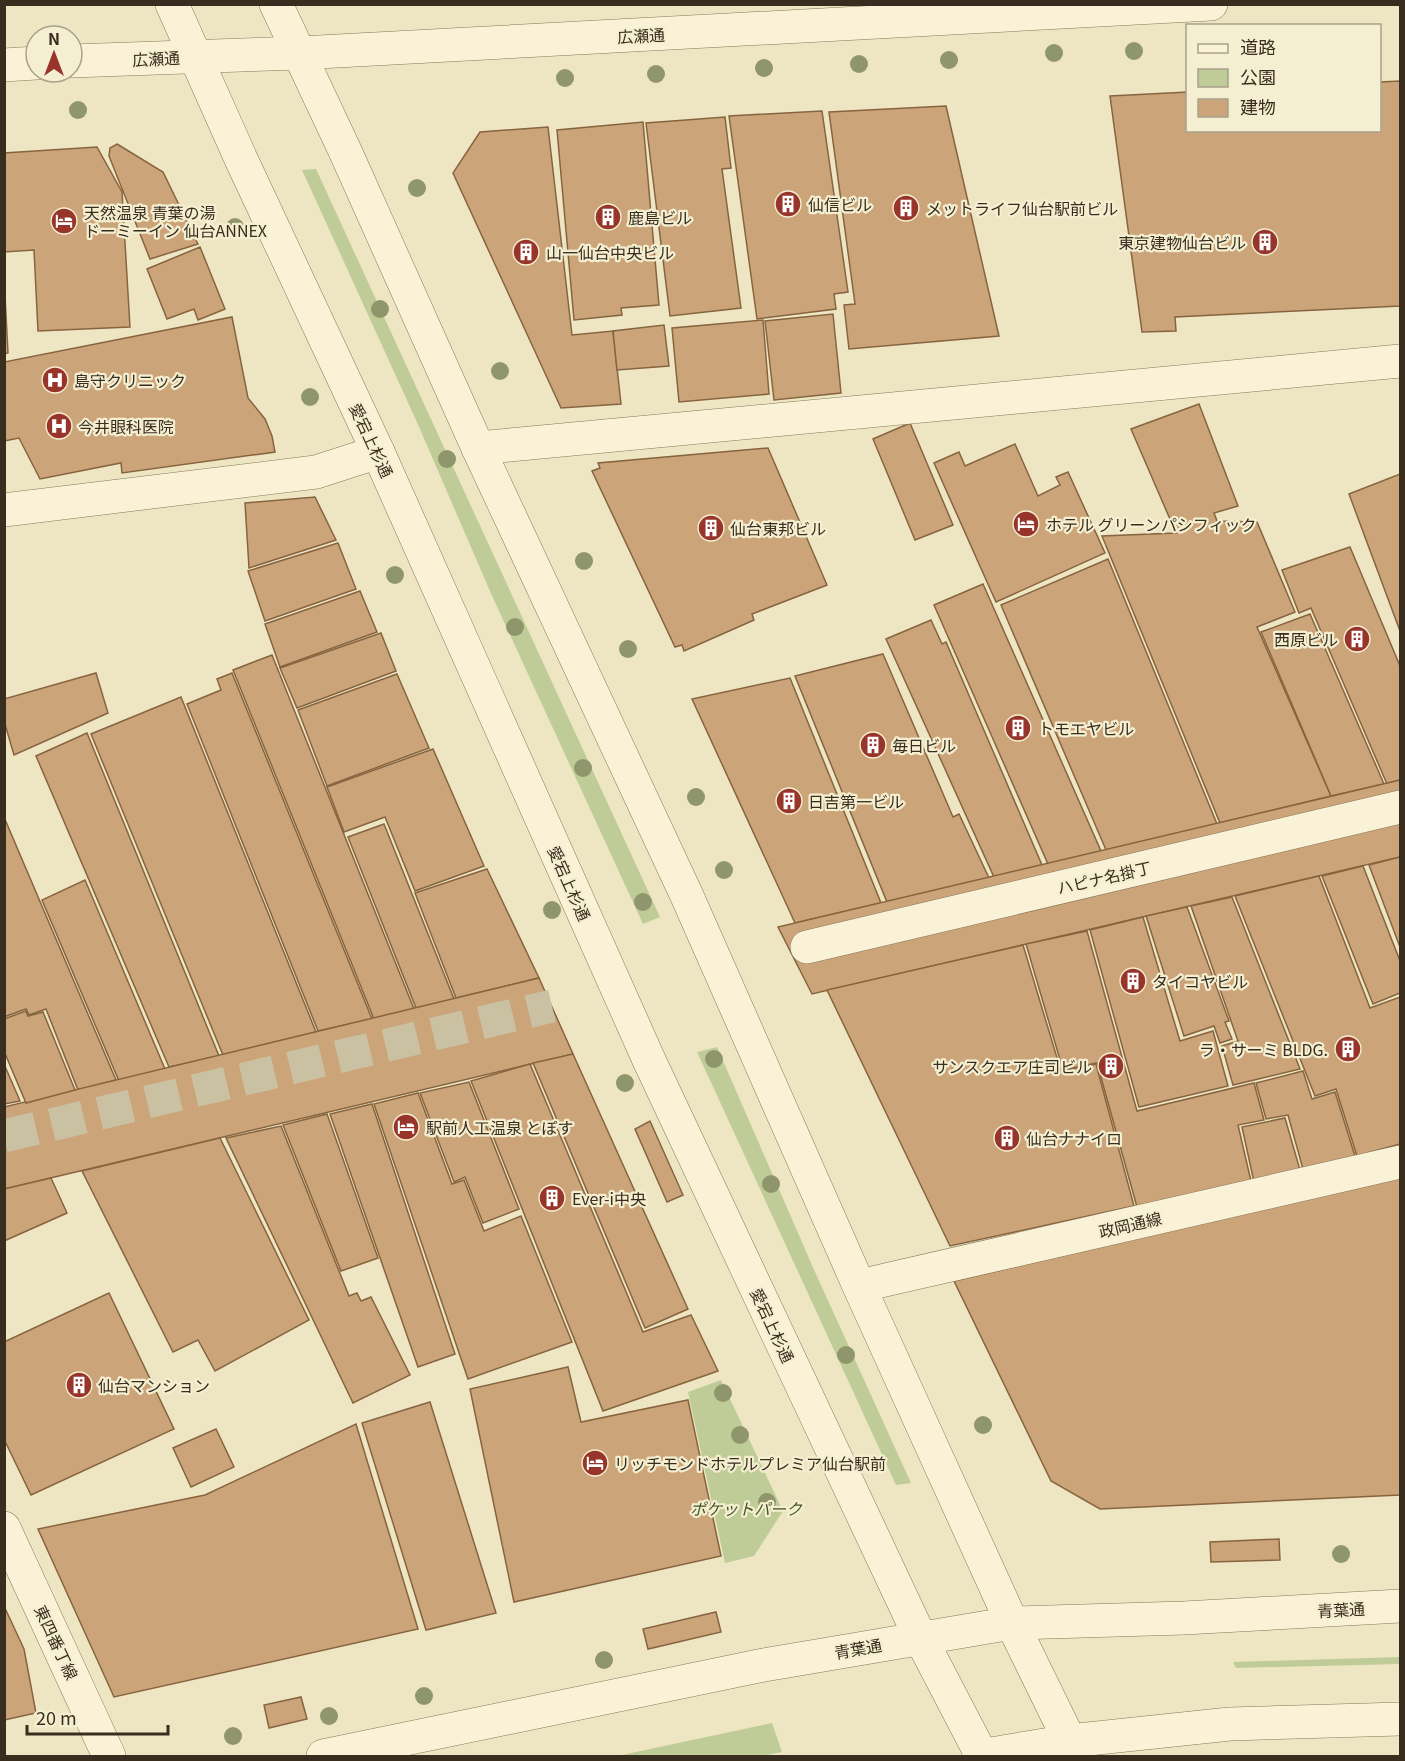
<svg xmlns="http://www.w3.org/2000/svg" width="1405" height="1761" font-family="Georgia,'Noto Sans JP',serif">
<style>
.green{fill:#c0cc97}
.building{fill:#cca479;stroke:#876440;stroke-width:1.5}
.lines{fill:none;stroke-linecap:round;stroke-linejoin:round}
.minor-tunnel{stroke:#cac1a2;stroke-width:33;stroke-dasharray:33 16;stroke-linecap:butt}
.minor-casing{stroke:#88775a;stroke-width:34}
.minor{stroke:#f9f2d6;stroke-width:33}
.tree{fill:#90966c}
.labels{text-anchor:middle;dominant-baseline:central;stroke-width:4.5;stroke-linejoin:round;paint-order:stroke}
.street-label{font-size:16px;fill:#382d1e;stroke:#f5efd2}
.poi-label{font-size:16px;fill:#382d1e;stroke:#f5efd2;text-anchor:start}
.park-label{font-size:16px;font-style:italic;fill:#435425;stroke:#f5efd2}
</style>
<rect width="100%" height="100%" fill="#eee6c3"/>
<g class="green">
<path d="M316,169L660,917L643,924L493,598L416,420L302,170Z"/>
<path d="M717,1047L815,1272L911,1483L896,1485L697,1052Z"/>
<path d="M721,1380L783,1511L754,1556L725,1563L688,1392Z"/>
<path d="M1400,1657V1664L1236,1668L1233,1662Z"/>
<path d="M772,1723L782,1752L762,1756H617Z"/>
</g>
<g class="building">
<path d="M1400,81V306L1175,317L1176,331L1142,332L1110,96L1188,92V130H1380V82Z"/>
<path d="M946,106L999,336L849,349L844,305L855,304L829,112Z"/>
<path d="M822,111L848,292L834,294L836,309L757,319L729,116Z"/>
<path d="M725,117L731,168L722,169L741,308L670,316L646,123Z"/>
<path d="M643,122L659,305L621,308L622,315L574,320L557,130Z"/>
<path d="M548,127L572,335L613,331L621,404L561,408L453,173L480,132Z"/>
<path d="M117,144L163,172L198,244L150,259L109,156L110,148Z"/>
<path d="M97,147L122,192L130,327L38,331L34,250L4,252V153Z"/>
<path d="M200,247L225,309L198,320L194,309L167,319L147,269Z"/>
<path d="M4,277L8,353L4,354Z"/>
<path d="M833,314L841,393L774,400L765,321Z"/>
<path d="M232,317L248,398L265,419L272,436L275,452L122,473L121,463L40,479L19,438L4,441V362Z"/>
<path d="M763,320L769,394L679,402L672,328Z"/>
<path d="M664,325L669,366L617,370L613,331Z"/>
<path d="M1199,404L1238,506L1214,513L1217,521L1257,522L1295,612L1257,627L1331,796L1220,823L1102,536L1176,533L1131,429Z"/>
<path d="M910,423L953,525L915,540L873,439Z"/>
<path d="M1015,444L1038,496L1060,485L1056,477L1068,472L1105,553L996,602L934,463L959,452L965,466Z"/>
<path d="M768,448L827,585L752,614L754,620L684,651L682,645L675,647L592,471L600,468L598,463Z"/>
<path d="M1400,474V631L1349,494Z"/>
<path d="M315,497L336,540L249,568L245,503Z"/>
<path d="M338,543L356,589L265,621L248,571Z"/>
<path d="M1350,547L1400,666V780L1387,784L1311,608L1299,613L1282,570Z"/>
<path d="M1108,559L1217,824L1106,850L1001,605Z"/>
<path d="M983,584L1101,851L1048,864L934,605Z"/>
<path d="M360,591L377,632L280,667L265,624Z"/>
<path d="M1310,614L1384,784L1331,796L1261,632Z"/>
<path d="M931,620L942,644L946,642L1042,865L994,877L886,639Z"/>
<path d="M381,633L396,671L297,708L280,668Z"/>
<path d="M883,654L953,817L959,814L989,878L887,902L795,676Z"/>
<path d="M272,655L414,1009L374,1019L233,670Z"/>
<path d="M96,673L108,713L14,755L4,721V699Z"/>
<path d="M232,673L372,1019L318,1031L187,704L221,690L217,679Z"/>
<path d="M397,674L429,748L327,786L298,710Z"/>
<path d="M790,678L881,903L795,923L692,699Z"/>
<path d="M181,697L316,1032L223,1055L91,734Z"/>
<path d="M87,733L219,1056L169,1067L36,756Z"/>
<path d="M433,749L484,866L415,891L385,817L344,832L327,787Z"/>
<path d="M1400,780V857L812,994L778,927Z"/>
<path d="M4,817L116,1080L78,1090L46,1009L29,1015L26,1009L4,1017Z"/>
<path d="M384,824L454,999L416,1008L348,837Z"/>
<path d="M1400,857V947L1369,865Z"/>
<path d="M1363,866L1400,961V993L1373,1004L1322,876Z"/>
<path d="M487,869L539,978L456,998L415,893Z"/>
<path d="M1319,876L1370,1008L1400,997V1144L1357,1156L1336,1089L1315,1096L1235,896Z"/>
<path d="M85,880L165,1069L119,1081L42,900Z"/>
<path d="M1232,897L1300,1069L1233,1085L1222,1046L1238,1041L1191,906Z"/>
<path d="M1187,907L1229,1021L1225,1022L1232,1039L1220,1043L1214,1026L1184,1036L1146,916Z"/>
<path d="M1143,917L1180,1041L1213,1031L1228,1086L1139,1107L1090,930Z"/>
<path d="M1087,931L1137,1111L1254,1083L1264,1120L1238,1125L1251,1181L1137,1207L1097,1063L1063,1070L1026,944Z"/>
<path d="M1023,945L1061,1071L1096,1064L1134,1206L950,1246L827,990Z"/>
<path d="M539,978L573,1054L4,1189V1107Z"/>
<path d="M26,1011L28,1016L43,1012L75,1090L26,1103L4,1051V1019Z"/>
<path d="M573,1054L688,1309L645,1328L533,1063Z"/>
<path d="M4,1064L20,1101L4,1104Z"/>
<path d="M530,1064L643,1332L691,1315L718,1371L603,1411L471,1081Z"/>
<path d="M1303,1071L1312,1099L1335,1092L1355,1156L1303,1169L1288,1115L1266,1119L1256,1083Z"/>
<path d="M469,1082L519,1209L483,1223L465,1177L454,1182L420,1093Z"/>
<path d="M418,1093L452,1184L464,1180L484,1231L521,1216L572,1342L468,1379L374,1104Z"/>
<path d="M372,1104L455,1354L418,1367L330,1114Z"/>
<path d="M327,1114L378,1258L341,1271L283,1125Z"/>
<path d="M1285,1118L1300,1170L1254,1182L1242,1127Z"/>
<path d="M650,1121L683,1195L667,1202L635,1129Z"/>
<path d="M281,1126L349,1296L357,1293L361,1301L371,1297L410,1375L353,1403L226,1138Z"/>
<path d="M220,1138L309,1320L215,1371L198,1340L173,1352L82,1171Z"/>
<path d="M1400,1177V1495L1100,1509L1051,1481L954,1281Z"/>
<path d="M51,1178L67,1213L4,1241V1189Z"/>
<path d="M109,1293L174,1429L31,1495L4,1439V1342Z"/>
<path d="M568,1367L581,1422L688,1400L721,1556L514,1602L470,1389Z"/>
<path d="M430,1402L496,1613L426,1630L362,1423Z"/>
<path d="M356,1424L418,1629L114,1697L38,1529L205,1495Z"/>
<path d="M216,1429L234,1467L191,1487L173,1448Z"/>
<path d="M1279,1539L1280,1560L1211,1562L1210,1542Z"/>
<path d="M4,1606L24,1649L36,1713L4,1720Z"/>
<path d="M716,1612L721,1632L648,1649L643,1629Z"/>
<path d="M301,1697L307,1719L269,1728L264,1705Z"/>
</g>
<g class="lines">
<path class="minor-tunnel" d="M4,1136L552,1006"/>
<defs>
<g id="minor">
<path d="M172,4L241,159L378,452L649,1060L920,1637L982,1756"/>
<path d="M276,4L346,153L478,448L687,896L859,1286L1012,1623L1077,1756"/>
<path d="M72,61L300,53L1211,4"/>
<path d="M4,65L36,63"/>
<path d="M478,448L1400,361"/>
<path d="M4,510L316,472L378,452"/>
<path d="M807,947L1400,807"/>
<path d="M859,1286L1400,1162"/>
<path d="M4,1528L109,1756"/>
<path d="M323,1756L764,1665L1012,1623L1184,1618L1400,1606"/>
<path d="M979,1756L1069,1741L1230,1724L1400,1719"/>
</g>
</defs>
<use href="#minor" class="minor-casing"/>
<use href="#minor" class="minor"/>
</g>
<g class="tree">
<circle cx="1134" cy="51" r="9"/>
<circle cx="1054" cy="53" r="9"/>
<circle cx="949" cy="60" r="9"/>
<circle cx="859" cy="64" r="9"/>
<circle cx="764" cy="68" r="9"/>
<circle cx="656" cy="74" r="9"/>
<circle cx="565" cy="78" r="9"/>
<circle cx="78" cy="110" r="9"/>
<circle cx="417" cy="188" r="9"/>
<circle cx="235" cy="227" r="9"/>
<circle cx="380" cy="309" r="9"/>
<circle cx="500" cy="371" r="9"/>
<circle cx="310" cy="397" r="9"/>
<circle cx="447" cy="459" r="9"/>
<circle cx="584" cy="561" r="9"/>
<circle cx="395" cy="575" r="9"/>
<circle cx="515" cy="627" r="9"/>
<circle cx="628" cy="649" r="9"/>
<circle cx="583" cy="768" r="9"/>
<circle cx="696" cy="797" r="9"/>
<circle cx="724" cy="870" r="9"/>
<circle cx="643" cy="902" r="9"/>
<circle cx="552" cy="910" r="9"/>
<circle cx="714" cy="1059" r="9"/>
<circle cx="625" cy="1083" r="9"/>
<circle cx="771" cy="1184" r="9"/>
<circle cx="846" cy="1355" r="9"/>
<circle cx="723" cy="1393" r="9"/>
<circle cx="983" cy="1425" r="9"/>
<circle cx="740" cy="1435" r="9"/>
<circle cx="767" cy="1502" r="9"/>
<circle cx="1341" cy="1554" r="9"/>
<circle cx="604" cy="1660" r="9"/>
<circle cx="424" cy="1696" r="9"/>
<circle cx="329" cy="1716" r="9"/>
<circle cx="233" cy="1736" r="9"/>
</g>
<defs>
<symbol id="building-disc" viewBox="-11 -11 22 22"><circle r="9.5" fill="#97352a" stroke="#f5efd2"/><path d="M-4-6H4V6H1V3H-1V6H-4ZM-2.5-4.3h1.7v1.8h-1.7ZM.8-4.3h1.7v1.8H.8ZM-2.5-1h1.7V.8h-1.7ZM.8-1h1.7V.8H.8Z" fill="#fff"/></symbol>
<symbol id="hotel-disc" viewBox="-11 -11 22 22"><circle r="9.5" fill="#97352a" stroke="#f5efd2"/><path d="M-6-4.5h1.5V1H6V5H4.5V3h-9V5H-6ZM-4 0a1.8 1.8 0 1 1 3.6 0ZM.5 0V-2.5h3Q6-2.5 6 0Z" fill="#fff"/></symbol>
<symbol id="hospital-disc" viewBox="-11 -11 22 22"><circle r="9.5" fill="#97352a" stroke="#f5efd2"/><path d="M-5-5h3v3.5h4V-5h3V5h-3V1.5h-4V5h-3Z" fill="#fff"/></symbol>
</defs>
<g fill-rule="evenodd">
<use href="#building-disc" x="773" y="189" width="30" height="30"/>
<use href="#building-disc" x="891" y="193" width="30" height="30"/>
<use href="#building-disc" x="593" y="202" width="30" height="30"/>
<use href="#hotel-disc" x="49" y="206" width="30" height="30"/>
<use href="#building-disc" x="1250" y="227" width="30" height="30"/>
<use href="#building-disc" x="511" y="237" width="30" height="30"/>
<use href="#hospital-disc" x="40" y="365" width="30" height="30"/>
<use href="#hospital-disc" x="44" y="411" width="30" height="30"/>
<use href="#hotel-disc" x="1011" y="509" width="30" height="30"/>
<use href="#building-disc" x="696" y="513" width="30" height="30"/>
<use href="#building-disc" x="1342" y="624" width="30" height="30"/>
<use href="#building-disc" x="1003" y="713" width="30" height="30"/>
<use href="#building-disc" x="858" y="730" width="30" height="30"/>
<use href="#building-disc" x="774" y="786" width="30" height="30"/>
<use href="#building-disc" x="1118" y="966" width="30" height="30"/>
<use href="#building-disc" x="1333" y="1034" width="30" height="30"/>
<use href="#building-disc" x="1096" y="1051" width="30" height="30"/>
<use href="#hotel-disc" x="391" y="1112" width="30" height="30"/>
<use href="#building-disc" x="992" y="1123" width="30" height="30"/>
<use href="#building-disc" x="537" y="1183" width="30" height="30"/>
<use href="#building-disc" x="64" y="1370" width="30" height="30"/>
<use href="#hotel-disc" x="580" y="1448" width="30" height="30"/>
</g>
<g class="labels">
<g class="street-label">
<text transform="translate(641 35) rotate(-3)">広瀬通</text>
<text transform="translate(156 58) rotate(-3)">広瀬通</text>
<text transform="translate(372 440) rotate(65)">愛宕上杉通</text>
<text transform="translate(1104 877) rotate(-13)">ハピナ名掛丁</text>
<text transform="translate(570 883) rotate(66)">愛宕上杉通</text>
<text transform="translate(1130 1224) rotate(-13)">政岡通線</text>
<text transform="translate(773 1325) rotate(65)">愛宕上杉通</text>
<text transform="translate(1341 1609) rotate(-3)">青葉通</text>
<text transform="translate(57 1642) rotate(65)">東四番丁線</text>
<text transform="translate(858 1648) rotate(-10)">青葉通</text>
</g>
<g class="poi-label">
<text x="808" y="204">仙信ビル</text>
<text x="926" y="208">メットライフ仙台駅前ビル</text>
<text x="84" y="212">天然温泉 青葉の湯<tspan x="84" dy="18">ドーミーイン 仙台ANNEX</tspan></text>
<text x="628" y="217">鹿島ビル</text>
<text x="1246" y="242" text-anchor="end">東京建物仙台ビル</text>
<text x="546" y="252">山一仙台中央ビル</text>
<text x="74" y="380">島守クリニック</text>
<text x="78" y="426">今井眼科医院</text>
<text x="1046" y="524">ホテル グリーンパシフィック</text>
<text x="730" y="528">仙台東邦ビル</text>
<text x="1338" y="639" text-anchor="end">西原ビル</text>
<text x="1038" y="728">トモエヤビル</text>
<text x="892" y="745">毎日ビル</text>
<text x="808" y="801">日吉第一ビル</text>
<text x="1152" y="981">タイコヤビル</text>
<text x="1328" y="1049" text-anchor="end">ラ・サーミ BLDG.</text>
<text x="1092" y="1066" text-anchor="end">サンスクエア庄司ビル</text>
<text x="426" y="1127">駅前人工温泉 とぽす</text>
<text x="1026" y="1138">仙台ナナイロ</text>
<text x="572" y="1198">Ever-i中央</text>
<text x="98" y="1385">仙台マンション</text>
<text x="614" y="1463">リッチモンドホテルプレミア仙台駅前</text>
</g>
<g class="park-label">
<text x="746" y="1508">ポケットパーク</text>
</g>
</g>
<rect width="1405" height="1761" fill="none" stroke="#382d1e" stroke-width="12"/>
<rect x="1186" y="24" width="195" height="108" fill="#f5efd2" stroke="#a9a18a" stroke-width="1.5"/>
<rect x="1198" y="44" width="30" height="9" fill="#f9f2d6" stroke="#a9a18a" stroke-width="1.5"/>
<text x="1240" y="54" font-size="18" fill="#382d1e">道路</text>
<rect x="1198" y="69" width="30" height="18" fill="#c0cc97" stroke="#a9a18a" stroke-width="1.5"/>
<text x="1240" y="84" font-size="18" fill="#382d1e">公園</text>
<rect x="1198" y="99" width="30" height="18" fill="#cca479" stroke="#a9a18a" stroke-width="1.5"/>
<text x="1240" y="114" font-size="18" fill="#382d1e">建物</text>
<g transform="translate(54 54)"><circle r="28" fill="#f5efd2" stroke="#a9a18a" stroke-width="1.5"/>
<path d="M0-4.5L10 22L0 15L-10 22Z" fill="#97352a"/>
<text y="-9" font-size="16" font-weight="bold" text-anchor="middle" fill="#382d1e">N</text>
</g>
<path d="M27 1725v9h141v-9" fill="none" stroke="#382d1e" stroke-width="3"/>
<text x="36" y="1725" font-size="18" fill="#382d1e" stroke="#f5efd2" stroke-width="4.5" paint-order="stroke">20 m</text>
</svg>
